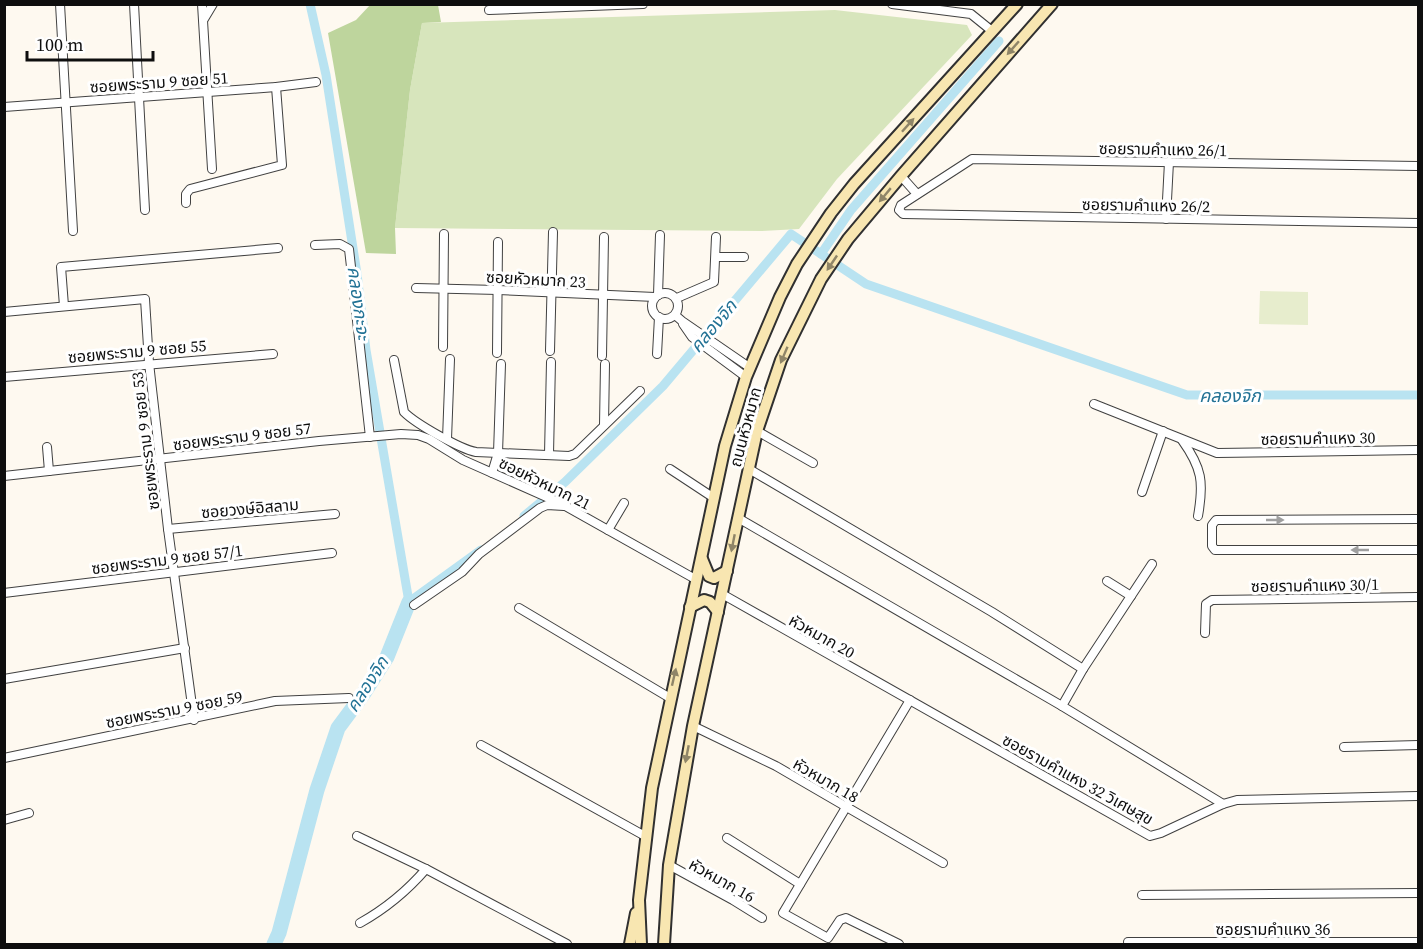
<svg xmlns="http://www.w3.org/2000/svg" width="1423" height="949" font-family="'Source Serif 4','Noto Sans Thai',serif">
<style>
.green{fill:#d7e5bc}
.forest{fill:#bed59d}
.pitch{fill:#e7edcd}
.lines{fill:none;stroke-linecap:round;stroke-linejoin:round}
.canal{stroke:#b9e3f1;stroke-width:9}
.river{stroke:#b9e3f1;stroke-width:15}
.street-casing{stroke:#414141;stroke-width:10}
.secondary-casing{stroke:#303030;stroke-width:14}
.street{stroke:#fff;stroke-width:8}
.secondary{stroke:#f8e6b1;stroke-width:10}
.oneway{fill:#8f8568}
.oneway2{fill:#9f9f9f}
.labels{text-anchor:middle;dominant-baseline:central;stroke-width:6;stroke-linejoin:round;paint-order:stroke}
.street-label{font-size:16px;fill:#0e0e0e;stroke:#fff}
.water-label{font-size:18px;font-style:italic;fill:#227295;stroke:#fff}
</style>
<rect width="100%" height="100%" fill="#fef9f0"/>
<path class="green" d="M835,10L967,25L972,35L837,179L799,229L762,231L395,228L410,90L422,23Z"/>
<path class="forest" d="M371,4L438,5L441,22L422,23L410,90L395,228L396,254L366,253L328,33L356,20Z"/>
<path class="pitch" d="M1260,291L1308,292V325L1259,324Z"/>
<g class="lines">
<g class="canal">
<path d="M310,4L326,75L357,274L366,350L409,602L481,550"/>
<path d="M821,254L851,210L999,41"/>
<path d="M524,516L565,482L663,386L791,234L866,284L1187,395H1418"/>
</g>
<path class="river" d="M274,944L279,933L317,790L338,728L364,693L387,657L409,602"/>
<defs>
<g id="street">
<path d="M60,4L73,231"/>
<path d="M134,4L145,210"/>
<path d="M202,4L212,169"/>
<path d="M892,4L971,14L992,31"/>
<path d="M489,10L643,4"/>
<path d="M204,19L213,4"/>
<path d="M4,107L276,87L316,82"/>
<path d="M1418,166L972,159L901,205L899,210L903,214L1418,223"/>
<path d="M901,176L917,194"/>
<path d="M186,203V194L190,189L282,165L276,87"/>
<path d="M1166,219L1169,162"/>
<path d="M315,245L340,244L349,249L370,437"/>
<path d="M716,257H744"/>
<path d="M416,288L498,290L655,297"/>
<circle cx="665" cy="306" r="13"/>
<path d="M658,295L660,235"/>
<path d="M677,298L714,282L716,237"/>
<path d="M64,306L61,267L278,248"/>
<path d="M4,312L145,299L149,363L168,529L194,720"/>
<path d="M675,315L682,321L749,367"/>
<path d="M683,324L692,337L746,377"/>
<path d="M443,347L444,234"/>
<path d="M550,351L553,232"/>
<path d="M497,353L498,242"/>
<path d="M657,354L659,317"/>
<path d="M602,356L604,237"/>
<path d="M394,360L404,412C416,424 460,449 476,452L569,456L575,454L640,391"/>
<path d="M4,377L273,354"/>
<path d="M1094,404L1217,453L1418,450"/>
<path d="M604,425L605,364"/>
<path d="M757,431L813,463"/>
<path d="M447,439L450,359"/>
<path d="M1182,440C1202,468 1204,482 1198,516"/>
<path d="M47,447L49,471"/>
<path d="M549,454L551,362"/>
<path d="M670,469L714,498"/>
<path d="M749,469L992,612L1083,669"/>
<path d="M492,473L498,453L501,364"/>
<path d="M4,476L319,441L401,434L418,435L429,439L463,460L560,503L697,580"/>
<path d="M1142,492L1163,431"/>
<path d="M738,518L1062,706"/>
<path d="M1418,519L1216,520L1212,525V546L1215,550H1418"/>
<path d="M168,529L335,514"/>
<path d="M608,530L624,503"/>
<path d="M1152,564L1083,669L1062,706L1223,804"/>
<path d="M1107,581L1131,596"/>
<path d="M4,593L332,553"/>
<path d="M722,594L1150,836L1161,833L1223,804L1237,800L1418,796"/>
<path d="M414,605L462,572L479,554L540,508L547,505L564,506"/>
<path d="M519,608L670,698"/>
<path d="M1205,633L1206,604L1212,600L1418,597"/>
<path d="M4,679L185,648"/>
<path d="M693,726L776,766L943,863"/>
<path d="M481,745L645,836"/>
<path d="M1344,747L1418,745"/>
<path d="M4,758L275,701L349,698"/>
<path d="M4,820L29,813"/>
<path d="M357,836L426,869L567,944"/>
<path d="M727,838L800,884"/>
<path d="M669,865L733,900L762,918"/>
<path d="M1142,895L1418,893"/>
<path d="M360,923C385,909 407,891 426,869"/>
<path d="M1128,942H1418"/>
<path d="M899,944L846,918L840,920L828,938L783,913L910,700"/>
</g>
<g id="secondary">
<path d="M702,559L709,576L714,578L727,571"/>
<path d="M690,607L704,600L710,602L718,612"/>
<path d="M630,944L636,913"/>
<path d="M641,944L639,900L652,788L725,446L746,377L780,297L797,264L831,213L854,184L1017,4"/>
<path d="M664,944L669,865L693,726L757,431L781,360L821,279L848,239L901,176L1052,4"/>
</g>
</defs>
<use href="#street" class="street-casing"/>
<use href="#secondary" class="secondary-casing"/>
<use href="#street" class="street"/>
<use href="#secondary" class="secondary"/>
</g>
<defs><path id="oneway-solid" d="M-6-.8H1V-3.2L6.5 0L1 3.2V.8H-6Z" transform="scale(1.5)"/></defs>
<g class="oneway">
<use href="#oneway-solid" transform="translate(1013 48) rotate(131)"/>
<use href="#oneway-solid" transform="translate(908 125) rotate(-48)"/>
<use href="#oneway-solid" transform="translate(885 195) rotate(130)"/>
<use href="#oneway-solid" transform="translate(832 263) rotate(124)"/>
<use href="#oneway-solid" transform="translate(784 355) rotate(113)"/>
<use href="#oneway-solid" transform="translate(733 543) rotate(101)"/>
<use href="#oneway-solid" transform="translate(674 677) rotate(-77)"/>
<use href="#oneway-solid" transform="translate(687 754) rotate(101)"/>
</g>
<g class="oneway2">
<use href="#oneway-solid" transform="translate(1275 520)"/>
<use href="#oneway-solid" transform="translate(1360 550) rotate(180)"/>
</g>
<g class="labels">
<g class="street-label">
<text transform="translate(159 82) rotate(-4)">ซอยพระราม 9 ซอย 51</text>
<text transform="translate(1163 149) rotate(1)">ซอยรามคำแหง 26/1</text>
<text transform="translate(1146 205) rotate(1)">ซอยรามคำแหง 26/2</text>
<text transform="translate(536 279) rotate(3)">ซอยหัวหมาก 23</text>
<text transform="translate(137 351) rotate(-5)">ซอยพระราม 9 ซอย 55</text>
<text transform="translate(745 427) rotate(-75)">ถนนหัวหมาก</text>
<text transform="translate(242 436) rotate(-7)">ซอยพระราม 9 ซอย 57</text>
<text transform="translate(1318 438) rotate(-1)">ซอยรามคำแหง 30</text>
<text transform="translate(145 441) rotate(-97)">ซอยพระราม 9 ซอย 53</text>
<text transform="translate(545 483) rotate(26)">ซอยหัวหมาก 21</text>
<text transform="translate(250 508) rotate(-5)">ซอยวงษ์อิสลาม</text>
<text transform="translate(167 559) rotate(-7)">ซอยพระราม 9 ซอย 57/1</text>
<text transform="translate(1315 585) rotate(-1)">ซอยรามคำแหง 30/1</text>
<text transform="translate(822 636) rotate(29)">หัวหมาก 20</text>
<text transform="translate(174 709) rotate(-11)">ซอยพระราม 9 ซอย 59</text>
<text transform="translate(1078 779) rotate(29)">ซอยรามคำแหง 32 วิเศษสุข</text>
<text transform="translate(826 780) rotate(30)">หัวหมาก 18</text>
<text transform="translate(722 880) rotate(29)">หัวหมาก 16</text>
<text x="1273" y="929">ซอยรามคำแหง 36</text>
</g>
<g class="water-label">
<text transform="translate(359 303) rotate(82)">คลองกะจะ</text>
<text transform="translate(713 326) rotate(-50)">คลองจิก</text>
<text x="1230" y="395">คลองจิก</text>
<text transform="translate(367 684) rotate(-57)">คลองจิก</text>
</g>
</g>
<rect width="1423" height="949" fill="none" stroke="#0e0e0e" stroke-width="12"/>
<path d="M27 51v9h126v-9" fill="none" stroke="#0e0e0e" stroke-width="3"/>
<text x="36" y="51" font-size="18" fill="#0e0e0e" stroke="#ffffff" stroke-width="4.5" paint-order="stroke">100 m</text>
</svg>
